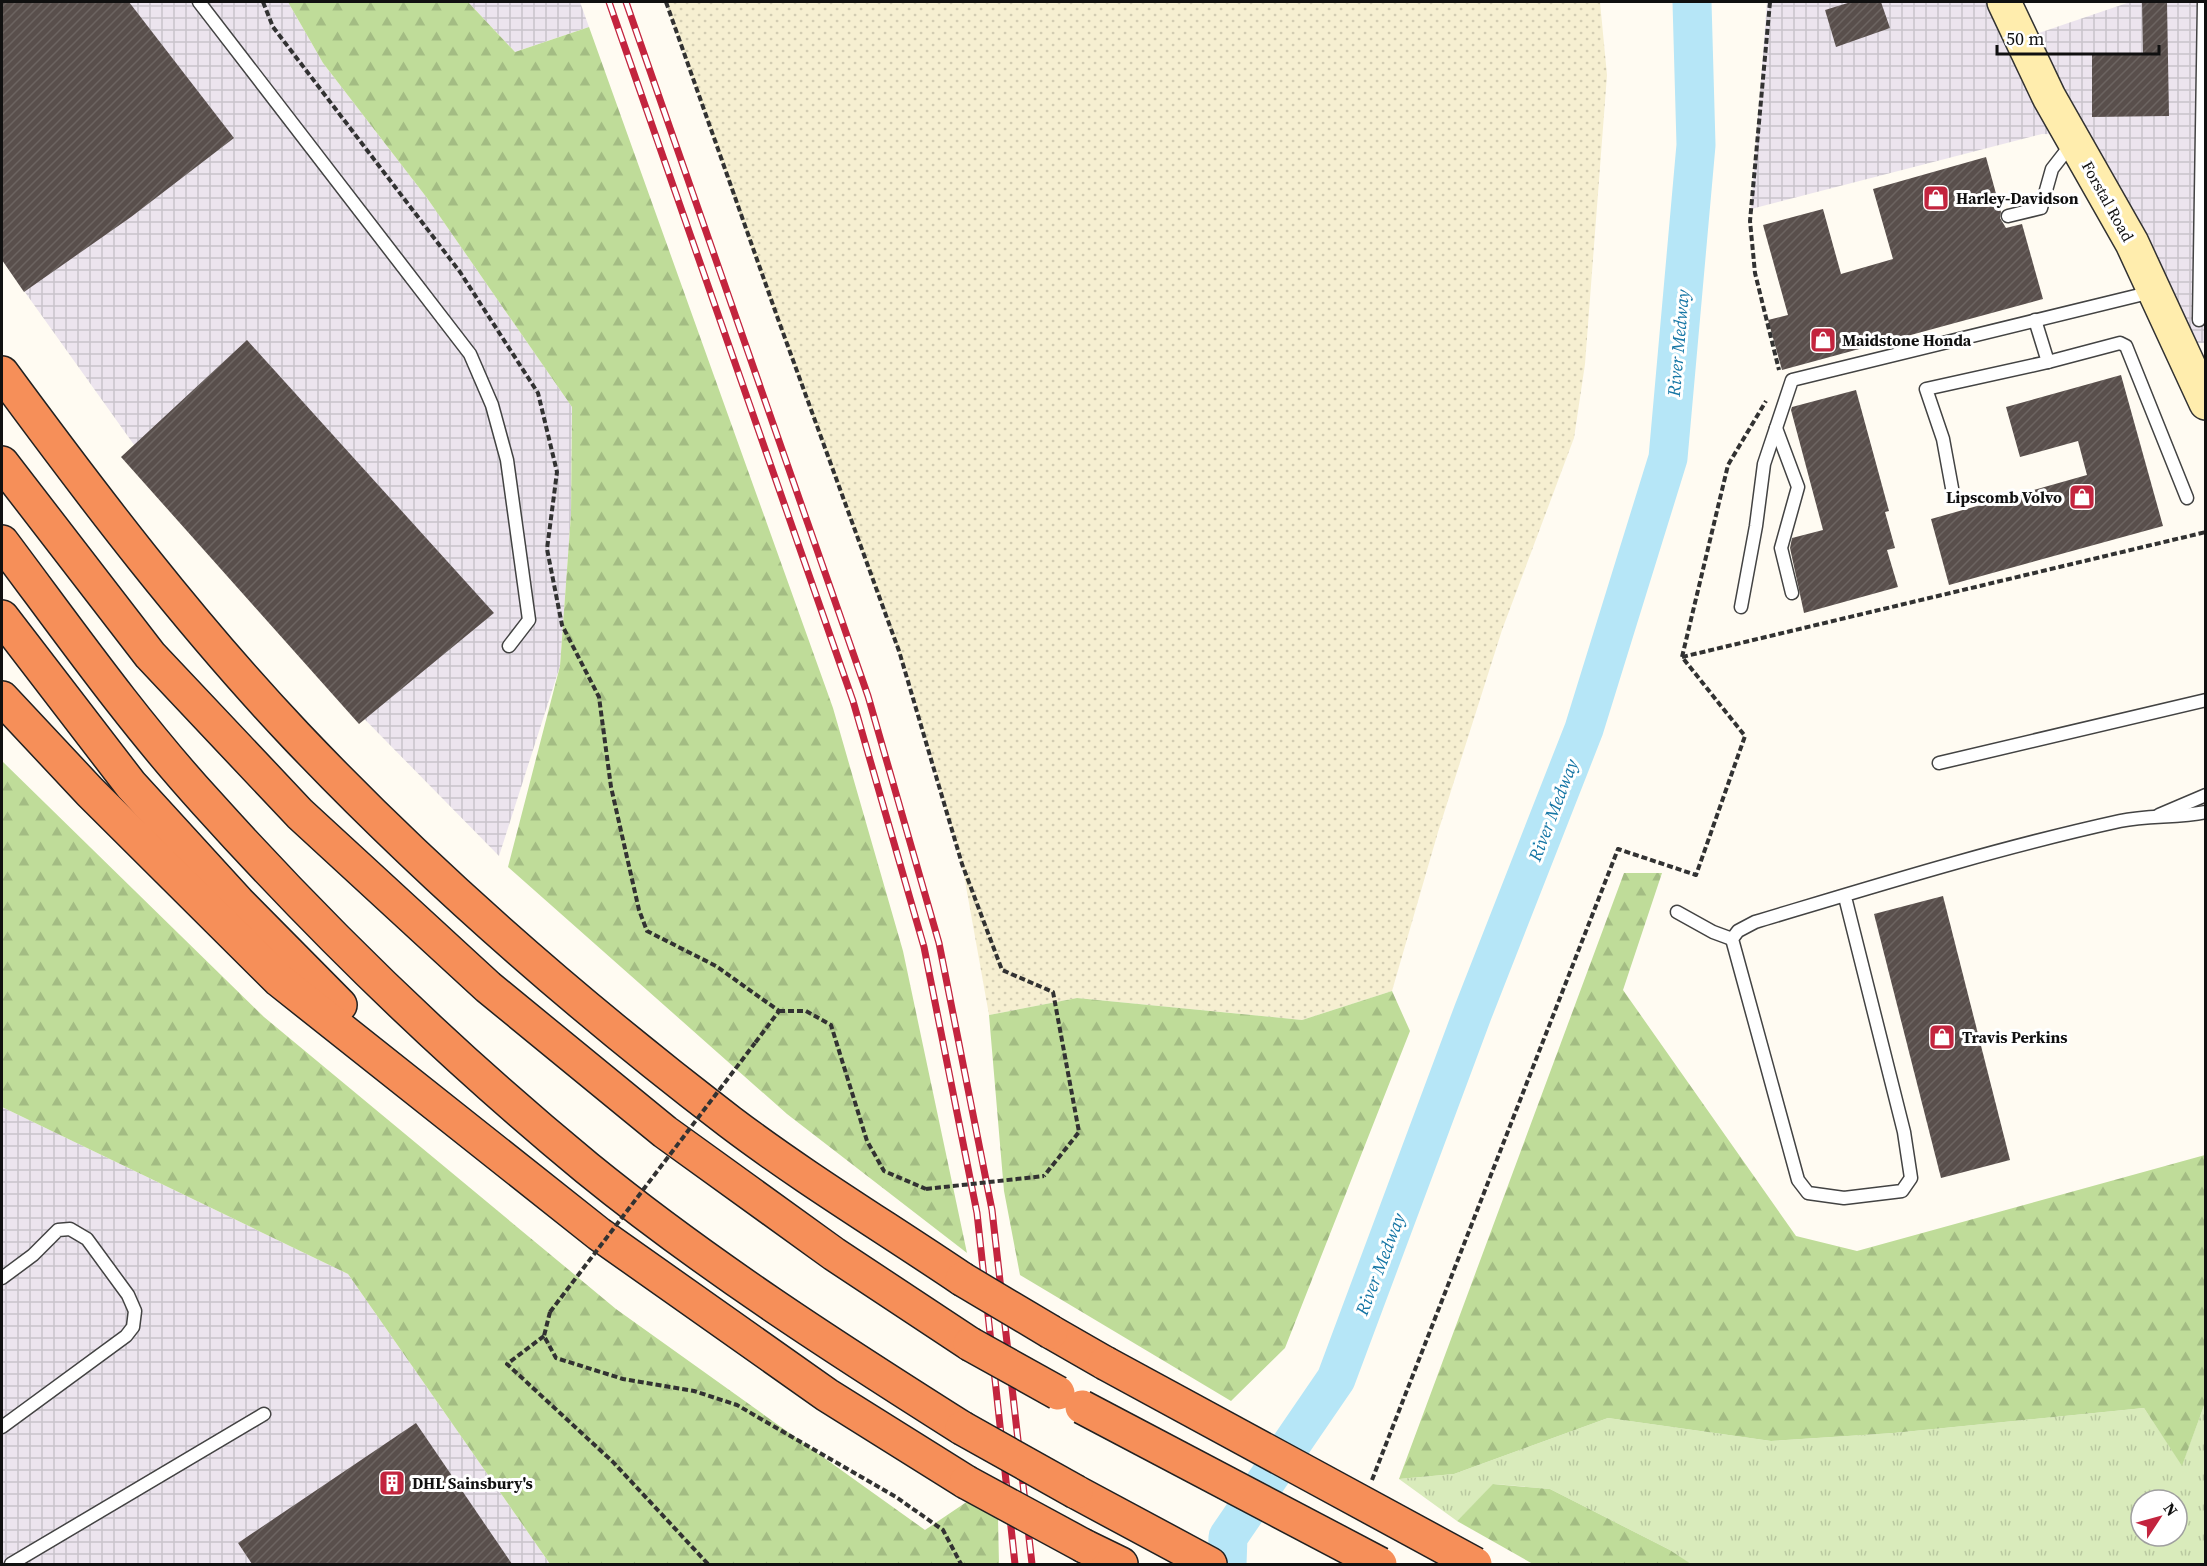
<svg xmlns="http://www.w3.org/2000/svg" width="2207" height="1566" font-family="'Source Serif 4',serif">
<style>
.industrial{fill:url(#industrial-grid)}
.farmland{fill:url(#farmland-dots)}
.grass{fill:url(#grass-tufts);fill-rule:evenodd}
.forest{fill:url(#forest-firs)}
.lines{fill:none;stroke-linecap:round;stroke-linejoin:round}
.river{stroke:#b6e6f7;stroke-width:39}
.building{fill:url(#building-hatch)}
.lane-casing{stroke:#434343;stroke-width:15}
.secondary-casing{stroke:#323232;stroke-width:36}
.highway-casing{stroke:#212121;stroke-width:36}
.path{stroke:#323232;stroke-width:4;stroke-dasharray:6 3;stroke-linecap:butt}
.lane{stroke:#fff;stroke-width:12}
.secondary{stroke:#ffedad;stroke-width:33}
.highway{stroke:#f68f59;stroke-width:33}
.rail-casing{stroke:#c3243e;stroke-width:7}
.rail{stroke:#fff;stroke-width:4.5;stroke-dasharray:14;stroke-linecap:butt}
.highway-bridge-casing{stroke:#212121;stroke-width:36;stroke-linecap:butt}
.path-bridge{stroke:#323232;stroke-width:4;stroke-dasharray:6 3;stroke-linecap:butt}
.highway-bridge{stroke:#f68f59;stroke-width:33}
.labels{text-anchor:middle;dominant-baseline:central;stroke-width:6;stroke-linejoin:round;paint-order:stroke}
.poi-label{font-size:16px;font-weight:bold;fill:#101010;stroke:#fff;text-anchor:start}
.street-label{font-size:16px;fill:#101010;stroke:#fff}
.water-label{font-size:18px;font-style:italic;fill:#1676a5;stroke:#fff}
</style>
<defs>
<pattern id="industrial-grid" width="8" height="8" patternUnits="userSpaceOnUse" patternTransform="scale(1.5)"><rect width="8" height="8" fill="#ece4ee"/><path d="M0 4h8M4 0v8" fill="none" stroke="#c9c3cb"/></pattern>
<pattern id="farmland-dots" width="8" height="8" patternUnits="userSpaceOnUse" patternTransform="scale(1.5)"><rect width="8" height="8" fill="#f6efd1"/><path d="M2 2h.1M6 6h.1" fill="none" stroke="#d2ccb2" stroke-width="1.8" stroke-linecap="round"/></pattern>
<pattern id="grass-tufts" width="24" height="20" patternUnits="userSpaceOnUse" patternTransform="scale(1.5)"><rect width="24" height="20" fill="#d9ebbb"/><path d="M3 7l-1-3M5 7V3M7 7l1-3M15 17l-1-3M17 17v-4M19 17l1-3" fill="none" stroke="#b9c8a0"/></pattern>
<pattern id="forest-firs" width="22" height="20" patternUnits="userSpaceOnUse" patternTransform="scale(1.5)"><rect width="22" height="20" fill="#bfdc99"/><path d="M5 1l3.5 6h-7zM16 11l3.5 6h-7z" fill="#a3bc83"/></pattern>
<pattern id="building-hatch" width="6" height="6" patternUnits="userSpaceOnUse" patternTransform="scale(1.5)"><rect width="6" height="6" fill="#594f4c"/><path d="M-1 1l2-2M0 6l6-6M5 7l2-2" fill="none" stroke="#6c6461"/></pattern>
</defs>
<rect width="100%" height="100%" fill="#fffbf2"/>
<g class="industrial">
<path d="M2,2H288L323,63L427,198L572,407L571,514L560,666L499,856L330,684L152,470L2,260Z"/>
<path d="M468,2H580L589,27L515,52Z"/>
<path d="M1767,2H2011L2033,35L2130,2H2205V343H2197L2088,135L2042,134L1751,209Z"/>
<path d="M2,1107L348,1274L550,1564H2Z"/>
</g>
<path class="farmland" d="M666,2H1600L1607,75L1585,364L1574,438L1502,630L1438,832L1392,991L1302,1020L1077,998L989,1015L962,864L909,680L763,281Z"/>
<path class="grass" d="M2205,1403V1564H1690L1670,1550L1550,1489L1494,1484L1457,1521L1399,1479L1454,1474L1608,1418L1771,1441L1894,1433L2144,1408L2182,1465ZM2141,1500H2177V1536H2141Z"/>
<g class="forest">
<path d="M288,2H468L515,52L589,27L833,708L903,951L967,1253L787,1114L508,867L560,666L571,514L572,407L427,198L323,63Z"/>
<path d="M2,761L264,1017L616,1309L925,1530L968,1501L998,1518L999,1564H550L348,1274L2,1107Z"/>
<path d="M1624,873H1662L1623,990L1796,1236L1857,1251L2205,1155V1403L2182,1466L2144,1408L1894,1433L1771,1441L1608,1418L1454,1474L1399,1479Z"/>
<path d="M1392,991L1410,1031L1285,1348L1231,1401L1020,1275L1004,1191L989,1015L1077,998L1302,1020Z"/>
<path d="M1493,1484L1550,1489L1670,1550L1691,1564H1533L1457,1521Z"/>
</g>
<g class="lines">
<path class="river" d="M1227,1564L1228,1537L1336,1379L1473,1012L1584,729L1668,458L1696,145L1692,2"/>
</g>
<g class="building">
<path d="M2,2H129L234,138L131,217L24,292L2,260Z"/>
<path d="M1851,2H1881L1890,28L1836,47L1825,10Z"/>
<path d="M2142,2H2167L2169,116L2092,117V54H2143Z"/>
<path d="M1986,157L2001,212L2000,218L2006,228L2022,224L2043,299L1782,370L1768,320L1788,315L1763,225L1823,209L1841,274L1893,259L1873,189Z"/>
<path d="M247,340L494,613L359,724L121,457Z"/>
<path d="M2121,375L2163,526L1949,585L1931,519L2087,475L2078,441L2020,457L2006,407Z"/>
<path d="M1856,390L1889,511L1885,512L1895,548L1887,550L1898,587L1804,613L1790,548L1792,538L1823,530L1791,410L1792,407Z"/>
<path d="M1943,896L2010,1160L1941,1178L1874,914Z"/>
<path d="M416,1423L512,1564H252L238,1543Z"/>
</g>
<g class="lines">
<defs>
<g id="lane">
<path d="M199,2L470,354L492,405L507,460L529,620L509,646"/>
<path d="M2008,216L2041,208L2052,169L2073,142"/>
<path d="M2199,320L2204,2"/>
<path d="M2048,362L2120,343L2126,346L2187,498"/>
<path d="M1776,428L1798,487L1781,548L1792,593"/>
<path d="M1952,488L1943,439L1926,389L2048,362L2035,320"/>
<path d="M1741,607L1756,526L1764,464L1792,380L2152,292"/>
<path d="M1939,763L2206,700"/>
<path d="M2159,815L2206,795"/>
<path d="M1845,897L1904,1132L1911,1178L1902,1191L1844,1198L1808,1193L1798,1180L1732,939L1738,931L1755,922C1875,886 1997,848 2120,821C2149,815 2177,818 2206,812"/>
<path d="M1677,912L1713,932L1732,939"/>
<path d="M2,1278L33,1255L58,1230L70,1229L87,1239L128,1295L135,1311L133,1327L126,1336L2,1427"/>
<path d="M11,1564L264,1414"/>
</g>
<path id="secondary" d="M2004,2L2049,97L2132,243L2206,403"/>
<g id="highway">
<path d="M2,373C94,498 189,623 296,736C429,876 576,1004 730,1122C804,1178 885,1227 962,1279"/>
<path d="M2,463L150,655L300,814L488,987L665,1132L834,1254L970,1344"/>
<path d="M2,542C68,630 132,721 206,802C324,933 451,1056 587,1168C705,1264 834,1347 962,1428"/>
<path d="M2,617L131,785L238,902L340,1005"/>
<path d="M2,698L90,792L279,980L599,1234L827,1395L966,1482"/>
<path d="M1051,1332L1105,1363"/>
<path d="M1076,1492L1210,1564"/>
<path d="M1084,1546L1121,1564"/>
</g>
</defs>
<use href="#lane" class="lane-casing"/>
<use href="#secondary" class="secondary-casing"/>
<use href="#highway" class="highway-casing"/>
<g class="path">
<path d="M263,2L273,27L460,272L538,393L557,472L547,549L562,625L599,697L611,787L639,910L647,931L716,966L779,1011L755,1043"/>
<path d="M666,2L778,319L899,651L962,864L1002,970L1053,992L1079,1132L1044,1176"/>
<path d="M1770,2L1750,221L1755,273L1779,370"/>
<path d="M1682,657L1728,465L1766,401"/>
<path d="M1682,657L2206,532"/>
<path d="M779,1011H806L831,1025L867,1141L884,1171L926,1189"/>
<path d="M550,1312L544,1336L556,1358L623,1379L694,1391L737,1405L896,1497L943,1530L961,1564"/>
<path d="M544,1336L507,1364L613,1462L708,1564"/>
<path d="M1372,1480L1618,849L1696,875L1745,736L1682,657"/>
</g>
<use href="#lane" class="lane"/>
<use href="#secondary" class="secondary"/>
<use href="#highway" class="highway"/>
<defs>
<g id="rail">
<path d="M609,2L853,701L924,947L977,1213L1015,1564"/>
<path d="M626,2L868,696L939,943L992,1210L1032,1564"/>
</g>
</defs>
<use href="#rail" class="rail-casing"/>
<use href="#rail" class="rail"/>
<defs>
<g id="highway-bridge">
<path d="M962,1279L1051,1332"/>
<path d="M970,1344L1058,1393"/>
<path d="M1105,1363L1475,1564"/>
<path d="M1082,1407L1380,1564"/>
<path d="M962,1428L1076,1492"/>
<path d="M966,1482L1084,1546"/>
</g>
</defs>
<use href="#highway-bridge" class="highway-bridge-casing"/>
<g class="path-bridge">
<path d="M926,1189L1044,1176"/>
<path d="M550,1312L755,1043"/>
</g>
<use href="#highway-bridge" class="highway-bridge"/>
</g>
<defs>
<symbol id="shop-square" viewBox="-11 -11 22 22"><rect x="-9" y="-9" width="18" height="18" rx="4" fill="#c3243e" stroke="#fff"/><path d="M-5-2.5h2.3a2.7 3.5 0 0 1 5.4 0H5L5.5 6h-11ZM-1.5-2.5h3a1.5 2.3 0 0 0-3 0Z" fill="#fff"/></symbol>
<symbol id="building-square" viewBox="-11 -11 22 22"><rect x="-9" y="-9" width="18" height="18" rx="4" fill="#c3243e" stroke="#fff"/><path d="M-4-6H4V6H1V3H-1V6H-4ZM-2.5-4.3h1.7v1.8h-1.7ZM.8-4.3h1.7v1.8H.8ZM-2.5-1h1.7V.8h-1.7ZM.8-1h1.7V.8H.8Z" fill="#fff"/></symbol>
</defs>
<g fill-rule="evenodd">
<use href="#shop-square" x="1921" y="183" width="30" height="30"/>
<use href="#shop-square" x="1808" y="325" width="30" height="30"/>
<use href="#shop-square" x="2067" y="482" width="30" height="30"/>
<use href="#shop-square" x="1927" y="1022" width="30" height="30"/>
<use href="#building-square" x="377" y="1468" width="30" height="30"/>
</g>
<g class="labels">
<g class="poi-label">
<text x="1956" y="198">Harley-Davidson</text>
<text x="1842" y="340">Maidstone Honda</text>
<text x="2062" y="497" text-anchor="end">Lipscomb Volvo</text>
<text x="1962" y="1037">Travis Perkins</text>
<text x="412" y="1483">DHL Sainsbury's</text>
</g>
<g class="street-label">
<text transform="translate(2108 201) rotate(61)">Forstal Road</text>
</g>
<g class="water-label">
<text transform="translate(1678 343) rotate(-85)">River Medway</text>
<text transform="translate(1553 810) rotate(-69)">River Medway</text>
<text transform="translate(1380 1264) rotate(-69)">River Medway</text>
</g>
</g>
<rect width="2207" height="1566" fill="none" stroke="#101010" stroke-width="6"/>
<g transform="translate(2159 1518) rotate(54)"><circle r="28" fill="#ffffff" stroke="#9f9f9f" stroke-width="1.5"/>
<path d="M0-4.5L10 22L0 15L-10 22Z" fill="#c3243e"/>
<text y="-9" font-size="16" font-weight="bold" text-anchor="middle" fill="#101010">N</text>
</g>
<path d="M1997 45v9h162v-9" fill="none" stroke="#101010" stroke-width="3"/>
<text x="2006" y="45" font-size="18" fill="#101010" stroke="#ffffff" stroke-width="4.5" paint-order="stroke">50 m</text>
</svg>
